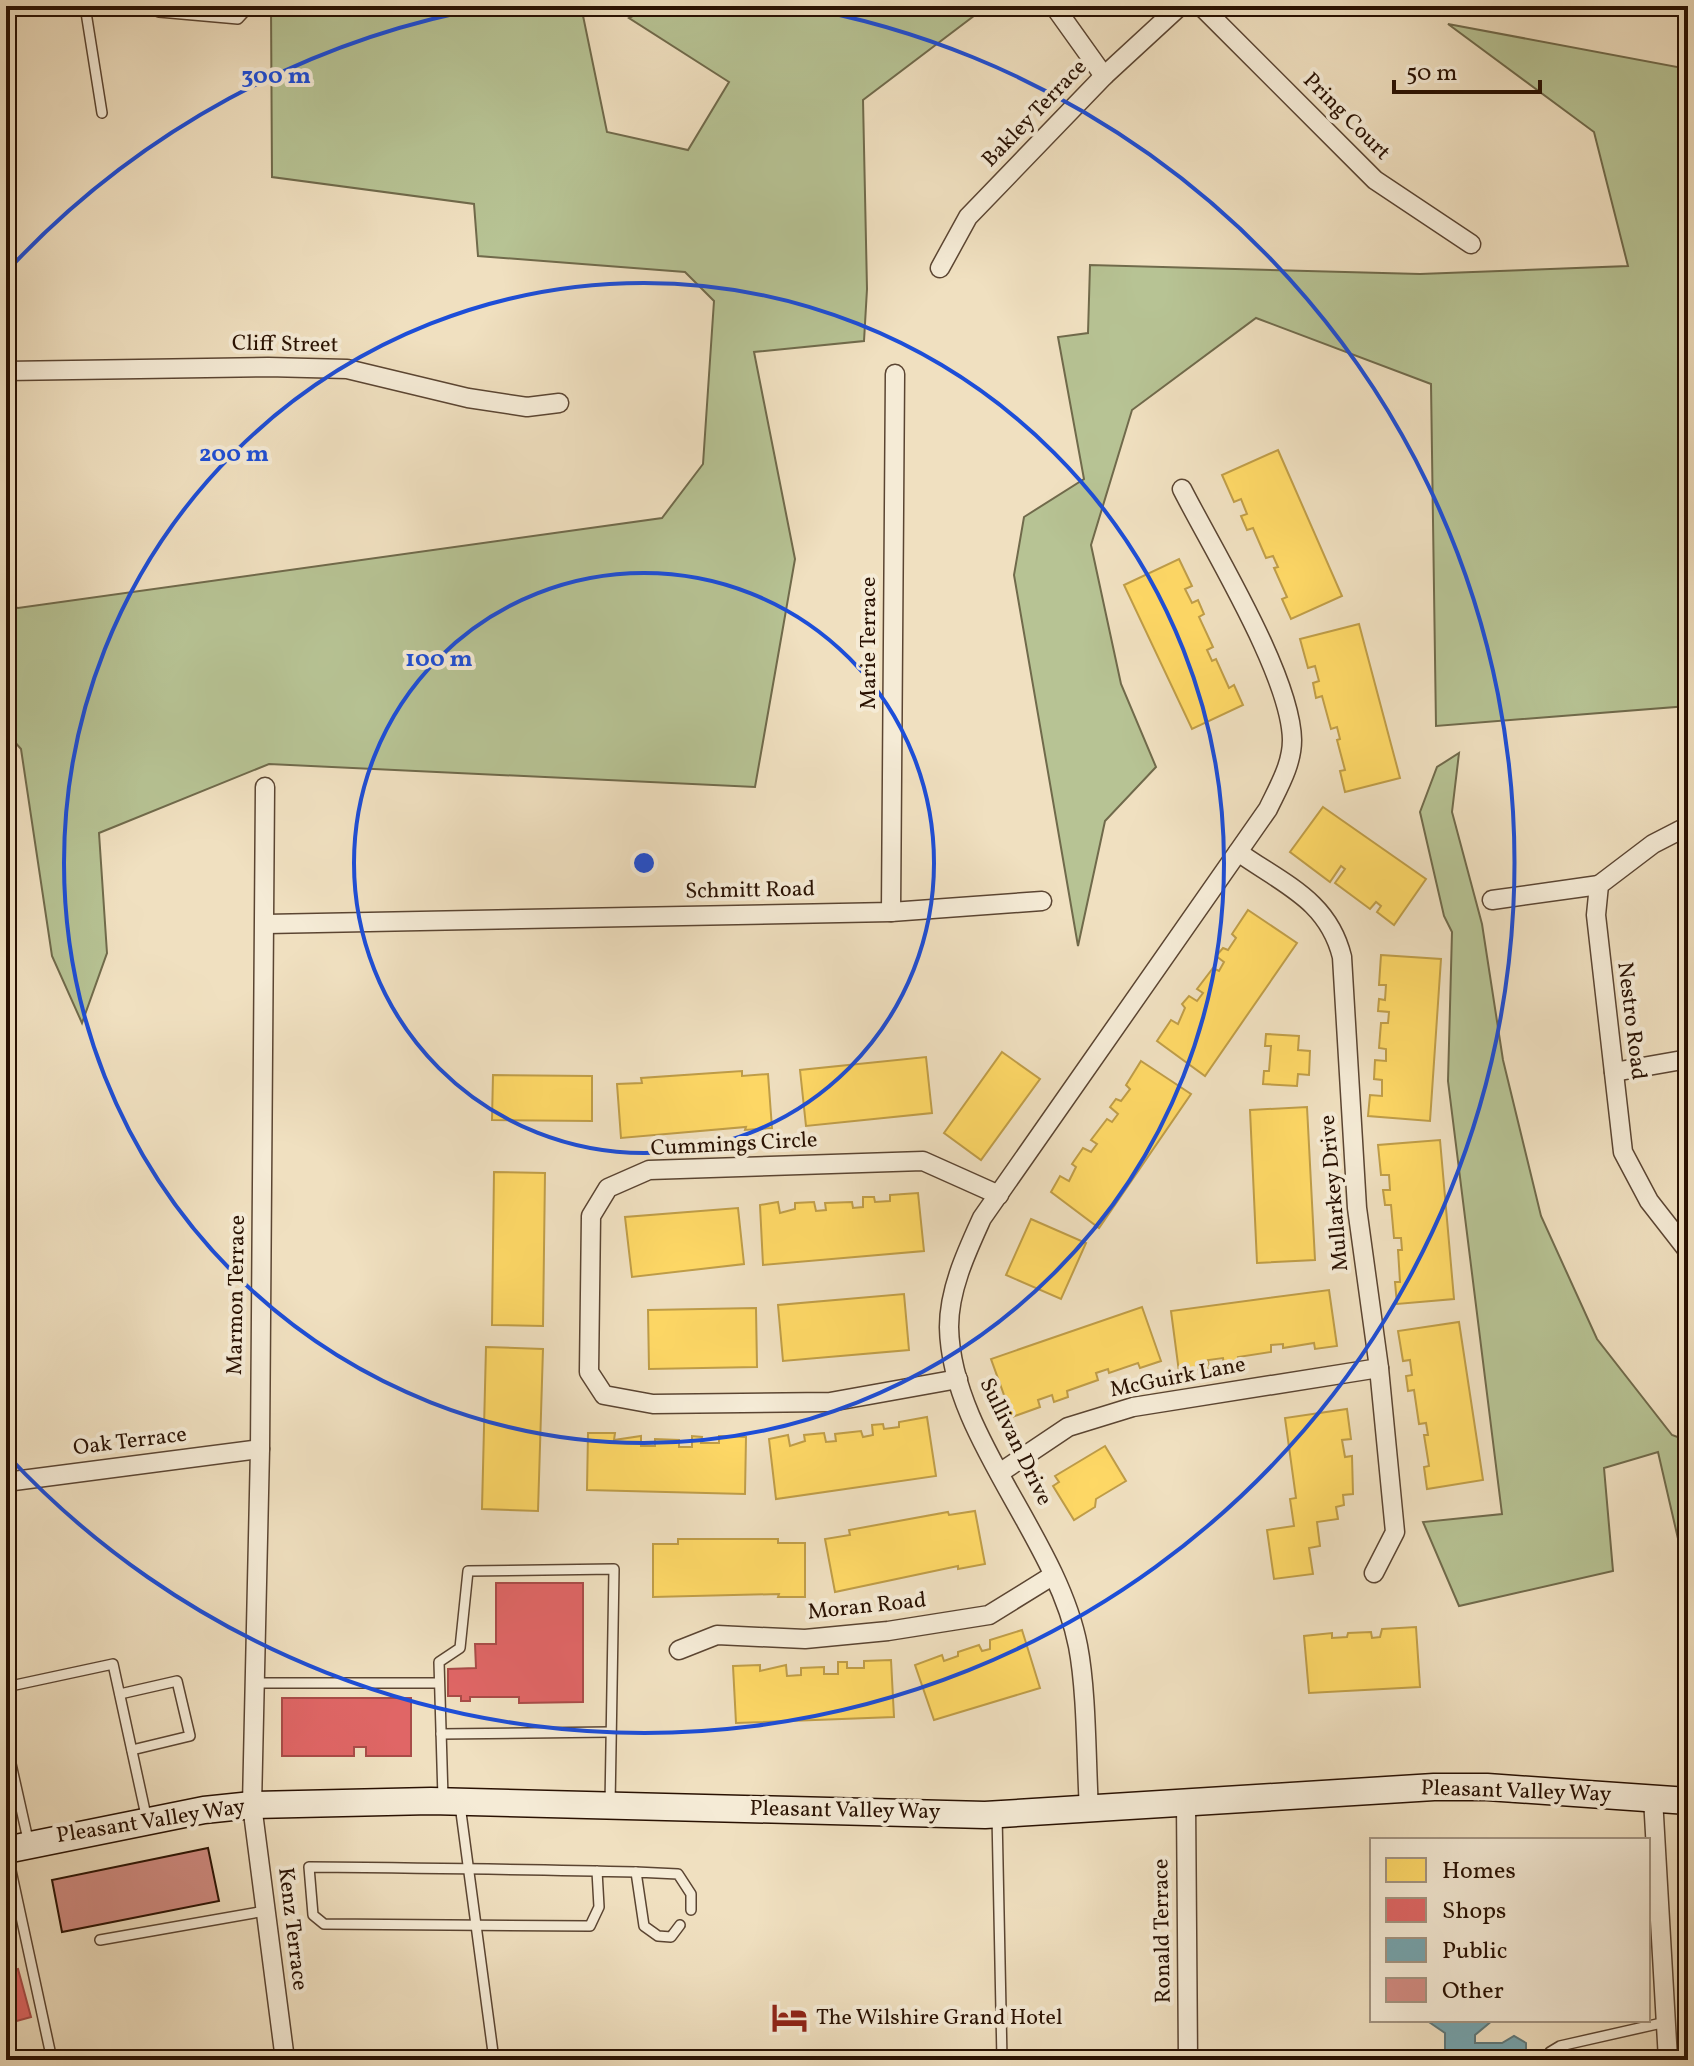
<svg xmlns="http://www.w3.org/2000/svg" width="1694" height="2066" font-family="Vollkorn,serif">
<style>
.green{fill:#b7c394;stroke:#706a4b;stroke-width:2}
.homes{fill:#ffd966;stroke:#bf9d48;stroke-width:2}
.shops{fill:#e06666;stroke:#a94c48;stroke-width:2}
.public{fill:#76a5af;stroke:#5f797b;stroke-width:2}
.building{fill:#d28c83;stroke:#291102;stroke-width:2}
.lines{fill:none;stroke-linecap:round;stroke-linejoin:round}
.service-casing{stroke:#5b4532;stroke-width:12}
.minor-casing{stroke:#5b4532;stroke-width:21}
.secondary-casing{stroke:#291102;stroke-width:29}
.service{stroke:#f5ebd6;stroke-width:9}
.minor{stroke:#f5ebd6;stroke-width:18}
.secondary{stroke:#f5ebd6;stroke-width:26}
.ring{fill:none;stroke:#1d4ed8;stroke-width:4}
.labels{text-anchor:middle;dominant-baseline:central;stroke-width:8;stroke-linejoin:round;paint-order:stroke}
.street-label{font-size:22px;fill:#291102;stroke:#f5ebd6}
.poi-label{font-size:22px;fill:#291102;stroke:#f5ebd6;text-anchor:start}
.centre{fill:#1d4ed8;stroke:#f5ebd6;stroke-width:4}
.ring-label{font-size:24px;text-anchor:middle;font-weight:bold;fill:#1d4ed8;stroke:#f5ebd6;stroke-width:8;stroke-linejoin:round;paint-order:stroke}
</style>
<rect width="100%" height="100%" fill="#f0e0c0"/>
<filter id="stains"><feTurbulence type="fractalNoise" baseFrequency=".0025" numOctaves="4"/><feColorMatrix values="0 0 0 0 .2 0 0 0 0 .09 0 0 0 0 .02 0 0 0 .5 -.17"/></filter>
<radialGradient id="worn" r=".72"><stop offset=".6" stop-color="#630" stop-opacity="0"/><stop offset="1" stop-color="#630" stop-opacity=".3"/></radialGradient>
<g class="green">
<path d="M271,6H581L607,132L688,150L729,82L629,18L651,6H987L863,100L867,289L864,341L754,352L795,559L755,787L269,764L99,833L107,953L82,1023L52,956L21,749L6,732V605L18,608L662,518L703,464L714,301L685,272L478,256L474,204L272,177Z"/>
<path d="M1448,24L1688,69V706L1436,726L1431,384L1256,318L1132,410L1091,545L1121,684L1156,767L1105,821L1078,946L1014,575L1024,517L1084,479L1058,337L1088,333L1090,265L1420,274L1628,266L1594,132Z"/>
<path d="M1459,753L1452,812L1482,924L1503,1060L1541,1216L1597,1339L1672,1435L1688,1441V1582L1658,1452L1604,1468L1613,1571L1459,1606L1423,1522L1502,1514L1448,1081L1452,932L1444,916L1420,812L1437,767Z"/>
</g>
<g class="homes">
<path d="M1278,450L1342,596L1291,619L1282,599L1287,597L1274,568L1278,567L1273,556L1266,558L1253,528L1247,530L1241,516L1247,514L1241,499L1234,502L1222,475Z"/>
<path d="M1179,559L1192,586L1185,589L1192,603L1198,600L1204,614L1199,617L1213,647L1207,650L1212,661L1216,659L1229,688L1234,685L1243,705L1192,729L1124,585Z"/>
<path d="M1359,624L1400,778L1345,792L1340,771L1345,770L1337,740L1340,739L1337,727L1331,729L1322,696L1316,698L1313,683L1319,681L1315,666L1308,668L1300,639Z"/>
<path d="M1323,807L1426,879L1394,925L1377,912L1381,906L1376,902L1370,909L1335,883L1345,869L1341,866L1330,882L1290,852Z"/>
<path d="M1248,910L1297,943L1205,1076L1157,1041L1171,1020L1178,1024L1185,1008L1182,1004L1189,996L1197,1001L1203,993L1197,989L1213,968L1219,971L1224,962L1216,956L1223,948L1228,950L1236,938L1232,934Z"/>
<path d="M1381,955L1441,959L1430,1121L1368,1116L1370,1095L1382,1096V1080L1374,1079L1375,1060L1386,1061V1049L1379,1048L1381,1023H1388L1389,1012L1378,1011L1379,999L1385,1000L1386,985H1379Z"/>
<path d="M1266,1034L1299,1036L1298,1050L1310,1051L1309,1075L1298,1074L1297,1086L1263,1084L1264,1071H1269L1271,1046H1265Z"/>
<path d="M1002,1052L1040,1079L981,1160L944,1133Z"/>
<path d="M926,1057L932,1113L806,1126L800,1070Z"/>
<path d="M1141,1061L1191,1094L1099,1228L1051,1192L1060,1176L1069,1181L1076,1167L1072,1164L1083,1148L1091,1152L1097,1144L1091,1140L1107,1119L1112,1122L1118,1114L1110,1107L1116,1099L1121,1101L1130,1089L1126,1085Z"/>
<path d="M742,1071V1076L768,1074L772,1128L745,1130L746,1127L621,1138L617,1084L642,1083L641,1078Z"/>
<path d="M493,1075L592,1076V1121L492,1120Z"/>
<path d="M1307,1107L1315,1260L1257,1263L1250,1110Z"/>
<path d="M1440,1140L1454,1299L1397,1304L1395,1282H1400L1398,1250H1402L1401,1238H1394L1391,1205H1385L1383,1190H1390L1389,1175H1381L1378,1145Z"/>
<path d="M494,1172L545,1173L543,1326L492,1325Z"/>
<path d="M918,1193L924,1251L763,1265L760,1205L778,1202L780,1213L795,1209V1203L814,1202L816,1211L826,1210L825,1203L852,1202L853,1208L863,1207V1197H874L875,1202L890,1201V1195Z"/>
<path d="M738,1208L744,1264L632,1277L625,1217Z"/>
<path d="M1031,1219L1086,1243L1061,1299L1006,1275Z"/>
<path d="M1329,1290L1337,1346L1315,1349L1314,1343L1283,1348V1344L1271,1345V1352L1238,1357L1239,1363L1224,1365L1223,1358L1208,1360L1209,1368L1179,1372L1171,1311Z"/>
<path d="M904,1294L909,1350L783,1361L778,1305Z"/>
<path d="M1142,1307L1161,1361L1140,1368L1138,1363L1109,1373L1108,1369L1096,1373L1098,1380L1067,1391L1068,1397L1054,1402L1052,1395L1038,1400L1040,1407L1012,1417L991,1359Z"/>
<path d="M756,1308L757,1367L649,1369L648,1310Z"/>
<path d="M1459,1322L1483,1480L1427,1489L1424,1467L1429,1466L1424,1435H1428L1426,1423L1419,1424L1414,1390L1408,1391L1406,1376L1412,1375L1410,1360L1403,1361L1398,1331Z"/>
<path d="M486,1347L543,1349L538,1511L482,1509Z"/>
<path d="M1347,1409L1351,1439L1342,1440L1345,1457L1352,1456L1353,1494L1343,1495L1344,1505L1336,1507L1338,1519L1317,1522L1320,1546L1309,1548L1313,1574L1274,1579L1267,1530L1294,1526L1290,1499L1296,1498L1285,1418Z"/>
<path d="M927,1417L936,1476L776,1499L769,1439L788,1435L790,1446L805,1441L804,1435L824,1433L826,1442L836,1441L835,1434L861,1431L863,1437L873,1435L872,1425L883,1424L884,1429L899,1427V1422Z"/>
<path d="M588,1433H615L614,1440L641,1436V1446H655V1439L679,1440V1447H692V1436L702,1437L701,1443H719V1436L746,1437L745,1494L587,1490Z"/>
<path d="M1105,1446L1126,1481L1096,1499L1095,1507L1074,1520L1053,1486L1059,1482L1055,1476Z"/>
<path d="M975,1511L985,1564L958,1569V1566L835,1592L825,1539L850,1535L849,1530L948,1512L949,1515Z"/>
<path d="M678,1539H778V1543H805V1597H778L779,1594L653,1597V1544H678Z"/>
<path d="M1416,1627L1420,1687L1309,1693L1304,1636L1332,1633V1638L1347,1637L1348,1633L1371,1632L1372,1638L1380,1637L1382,1629Z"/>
<path d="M1022,1630L1040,1688L934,1720L915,1665L942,1655L944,1661L958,1656V1652L979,1645L982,1651L990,1649V1640Z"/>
<path d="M891,1660L894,1717L736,1723L733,1666L760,1665V1671L786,1665L787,1676L801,1675V1668L824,1667V1674H838V1662H847V1668H864V1661Z"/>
</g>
<g class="shops">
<path d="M496,1583H583V1702L519,1703V1697H470V1701H461V1696H448V1669L476,1668L475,1644H496Z"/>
<path d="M282,1698H411V1756H366V1747H354V1756H282Z"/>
<path d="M18,1969L31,2017L6,2024V1972Z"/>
</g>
<path class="public" d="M1426,2020H1493L1475,2035V2043H1502L1514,2036L1526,2043V2058L1369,2060V2053L1445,2058V2033Z"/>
<path class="building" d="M208,1848L219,1901L62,1932L52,1880Z"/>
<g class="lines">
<defs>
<g id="service">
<path d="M85,6L102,113"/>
<path d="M145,6L159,12L238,19L250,6"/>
<path d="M254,1683H439"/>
<path d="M6,1687L113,1664L147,1820"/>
<path d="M120,1694L177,1681L190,1736L132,1750"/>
<path d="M441,1734L611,1732"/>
<path d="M7,1746L29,1844"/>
<path d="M443,1798L439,1662L460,1648L468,1571L614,1569L610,1805"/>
<path d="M460,1805L494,2060"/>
<path d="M997,1815L1002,2060"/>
<path d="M7,1852L52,2060"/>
<path d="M597,1871L599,1907L590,1926L324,1924L313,1915L309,1867C418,1868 527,1869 636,1872"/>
<path d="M680,1925L671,1937L658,1936L644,1926L636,1872L678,1874L691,1894V1910"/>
<path d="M100,1940L265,1911"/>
<path d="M1547,2060L1550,2052L1560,2046L1666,2022"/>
</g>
<g id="minor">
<path d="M1054,6L1104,76"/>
<path d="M1201,6L1375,180L1471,244"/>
<path d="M940,268L968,217L1104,76L1180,6"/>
<path d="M6,371L268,367L347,369L468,398L527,407L559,403"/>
<path d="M265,787L260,1449L252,1805L285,2060"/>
<path d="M1688,826L1653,844L1599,885L1596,915L1623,1152L1649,1201L1688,1251"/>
<path d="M1238,852C1283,884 1328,900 1342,957L1357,1208L1379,1368L1395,1532L1374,1573"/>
<path d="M1492,900L1599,885"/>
<path d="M891,912L895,374"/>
<path d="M266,924L891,912L1042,901"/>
<path d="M1614,1072L1688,1059"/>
<path d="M958,1379L830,1402L653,1404L604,1395L589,1372L591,1216L608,1188L649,1170L923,1161L999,1195"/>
<path d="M1001,1472L1068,1427L1133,1407L1379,1368"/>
<path d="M6,1482L260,1449"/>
<path d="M679,1650L717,1635L805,1639L888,1631L989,1615L1052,1576"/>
<path d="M1653,1798L1668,2060"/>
<path d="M1186,1802L1188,2060"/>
<path d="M1089,1809C1086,1760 1087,1693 1078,1646C1057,1537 951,1437 949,1327C949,1289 967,1251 982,1218L1268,809C1278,788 1292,765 1292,740C1291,676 1213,550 1182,489"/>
</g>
<path id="secondary" d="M6,1850L204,1810L252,1805L431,1801L985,1815L1434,1787H1487L1688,1801"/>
</defs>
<use href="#service" class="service-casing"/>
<use href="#minor" class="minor-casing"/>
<use href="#secondary" class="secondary-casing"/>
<use href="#service" class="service"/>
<use href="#minor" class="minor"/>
<use href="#secondary" class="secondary"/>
</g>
<g class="ring">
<circle cx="644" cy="863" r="290"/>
<circle cx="644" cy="863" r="580"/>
<path d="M8 270A870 870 0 0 1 493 6M795 6A870 870 0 1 1 8 1456"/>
</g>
<defs>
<symbol id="hotel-bare" viewBox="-9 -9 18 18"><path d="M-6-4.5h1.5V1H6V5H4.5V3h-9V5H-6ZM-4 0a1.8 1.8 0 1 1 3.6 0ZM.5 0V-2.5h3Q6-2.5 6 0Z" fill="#8f2418" stroke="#f5ebd6" stroke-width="2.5" paint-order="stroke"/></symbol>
</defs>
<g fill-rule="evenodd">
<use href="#hotel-bare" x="764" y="1992" width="51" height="51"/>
</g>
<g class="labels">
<g class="street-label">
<text transform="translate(1035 114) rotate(-46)">Bakley Terrace</text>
<text transform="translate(1346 117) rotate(45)">Pring Court</text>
<text transform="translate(285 345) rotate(1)">Cliff Street</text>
<text transform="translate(869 643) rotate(-90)">Marie Terrace</text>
<text transform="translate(750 891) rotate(-1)">Schmitt Road</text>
<text transform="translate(1631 1021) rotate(83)">Nestro Road</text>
<text transform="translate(734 1145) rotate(-3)">Cummings Circle</text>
<text transform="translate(1335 1193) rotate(-95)">Mullarkey Drive</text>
<text transform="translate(237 1295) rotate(-89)">Marmon Terrace</text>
<text transform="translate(1178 1378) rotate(-11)">McGuirk Lane</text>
<text transform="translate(130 1442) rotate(-7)">Oak Terrace</text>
<text transform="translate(1015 1442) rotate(64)">Sullivan Drive</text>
<text transform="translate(867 1607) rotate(-6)">Moran Road</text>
<text transform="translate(1516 1792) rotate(2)">Pleasant Valley Way</text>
<text transform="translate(845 1811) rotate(1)">Pleasant Valley Way</text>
<text transform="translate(151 1822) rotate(-9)">Pleasant Valley Way</text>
<text transform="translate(292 1929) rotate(83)">Kenz Terrace</text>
<text transform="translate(1163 1931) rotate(-91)">Ronald Terrace</text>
</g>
<g class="poi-label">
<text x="816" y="2018">The Wilshire Grand Hotel</text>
</g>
</g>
<circle cx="644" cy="863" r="12" class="centre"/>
<g class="ring-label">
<text x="276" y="83">300 m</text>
<text x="234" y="461">200 m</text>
<text x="439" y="666">100 m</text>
</g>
<rect width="1694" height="2066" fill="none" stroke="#f0e0c0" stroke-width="32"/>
<rect x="8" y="8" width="1678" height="2050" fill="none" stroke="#291102" stroke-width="4"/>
<rect x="16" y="16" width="1662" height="2034" fill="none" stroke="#291102" stroke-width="2"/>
<rect x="1370" y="1838" width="280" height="184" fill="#f5ebd6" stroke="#a39481" stroke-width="2"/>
<rect x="1386" y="1858" width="40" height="24" fill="#ffd966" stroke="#a39481" stroke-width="2"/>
<text x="1442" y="1878" font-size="24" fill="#291102">Homes</text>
<rect x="1386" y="1898" width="40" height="24" fill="#e06666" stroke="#a39481" stroke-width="2"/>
<text x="1442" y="1918" font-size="24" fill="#291102">Shops</text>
<rect x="1386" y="1938" width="40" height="24" fill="#76a5af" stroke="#a39481" stroke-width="2"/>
<text x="1442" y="1958" font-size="24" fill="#291102">Public</text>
<rect x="1386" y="1978" width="40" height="24" fill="#d28c83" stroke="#a39481" stroke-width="2"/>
<text x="1442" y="1998" font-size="24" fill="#291102">Other</text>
<path d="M1394 80v12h146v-12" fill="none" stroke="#291102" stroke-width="4"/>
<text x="1406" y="80" font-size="24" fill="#291102" stroke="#f5ebd6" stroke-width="6" paint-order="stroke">50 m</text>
<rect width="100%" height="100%" filter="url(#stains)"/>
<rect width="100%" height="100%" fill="url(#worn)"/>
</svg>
